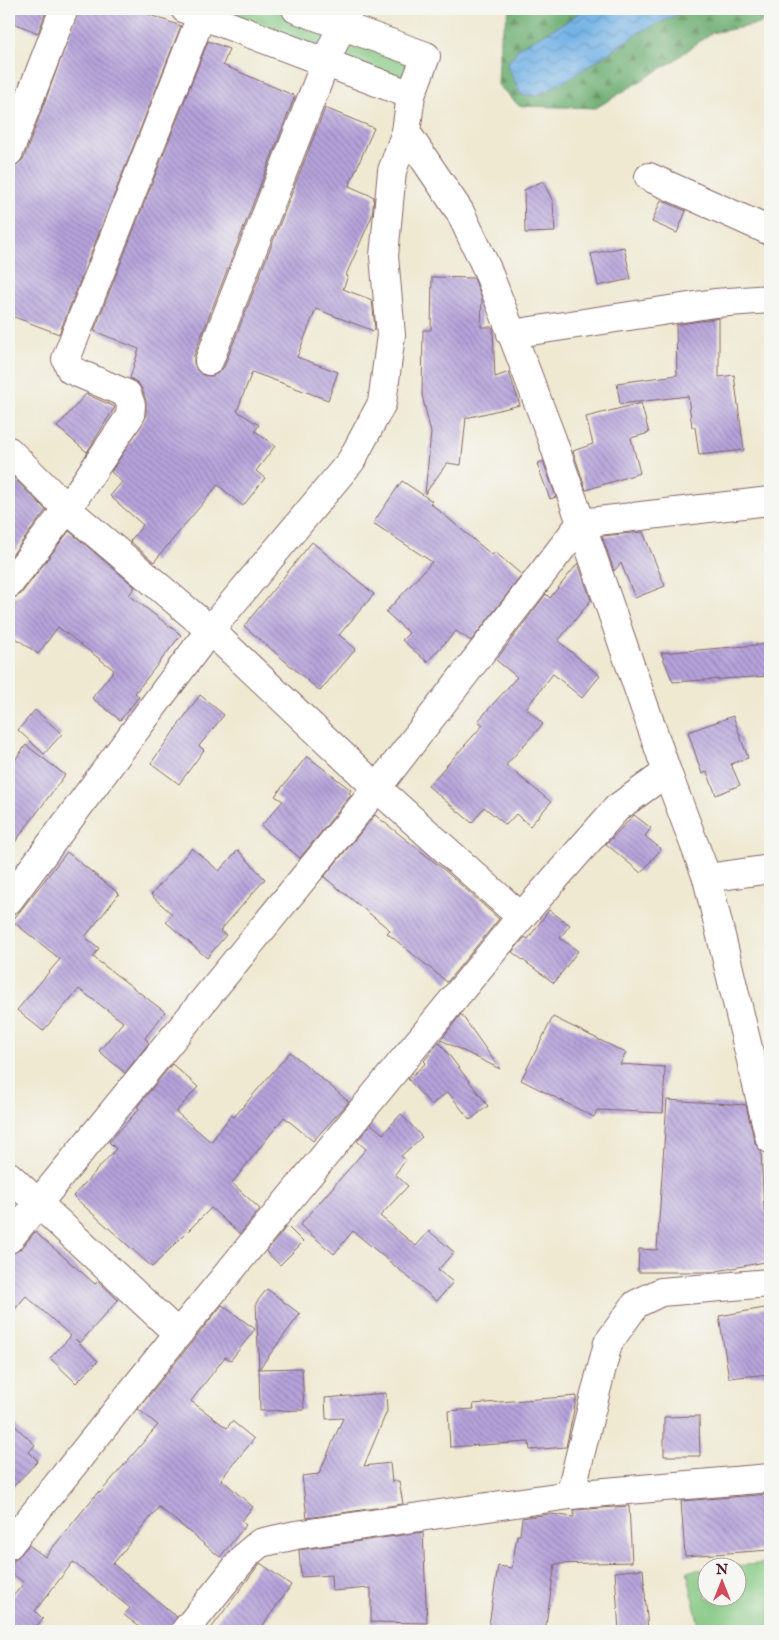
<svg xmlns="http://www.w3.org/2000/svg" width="779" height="1640" font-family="'IM FELL English',serif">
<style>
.grass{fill:#84c882;stroke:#677456}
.forest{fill:url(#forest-firs);stroke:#5a664e}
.park{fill:url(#park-tufts);stroke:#677456}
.water{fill:url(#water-waves);stroke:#5e6888}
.building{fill:url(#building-back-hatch)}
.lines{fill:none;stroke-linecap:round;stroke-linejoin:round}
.minor-casing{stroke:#846665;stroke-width:30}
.minor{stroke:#fff;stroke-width:28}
</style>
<defs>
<pattern id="forest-firs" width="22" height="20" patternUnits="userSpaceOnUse" patternTransform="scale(1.25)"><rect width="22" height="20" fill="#6bac70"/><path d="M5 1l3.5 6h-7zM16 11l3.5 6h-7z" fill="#5a8b5c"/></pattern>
<pattern id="park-tufts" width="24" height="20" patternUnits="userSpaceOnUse" patternTransform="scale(1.25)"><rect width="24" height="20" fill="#84c882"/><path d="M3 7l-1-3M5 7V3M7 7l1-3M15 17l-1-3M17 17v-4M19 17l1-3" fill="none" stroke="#74ab70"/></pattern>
<pattern id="water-waves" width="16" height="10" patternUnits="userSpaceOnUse" patternTransform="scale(1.25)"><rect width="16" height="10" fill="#73b2e6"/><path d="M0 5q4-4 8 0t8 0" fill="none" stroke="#6090bb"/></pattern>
<pattern id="building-back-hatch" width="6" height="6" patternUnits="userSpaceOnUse" patternTransform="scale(1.25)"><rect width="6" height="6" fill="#b5a3db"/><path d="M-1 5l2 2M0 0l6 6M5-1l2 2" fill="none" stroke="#9584b2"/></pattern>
</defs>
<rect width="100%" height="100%" fill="#f6f6f2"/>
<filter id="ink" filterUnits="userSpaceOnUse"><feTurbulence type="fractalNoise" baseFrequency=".02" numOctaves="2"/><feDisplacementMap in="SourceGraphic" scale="10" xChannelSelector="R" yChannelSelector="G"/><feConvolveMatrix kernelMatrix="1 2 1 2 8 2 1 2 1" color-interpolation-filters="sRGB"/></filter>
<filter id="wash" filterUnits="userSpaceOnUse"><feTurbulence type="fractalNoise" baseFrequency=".0096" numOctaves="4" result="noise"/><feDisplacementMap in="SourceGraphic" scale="20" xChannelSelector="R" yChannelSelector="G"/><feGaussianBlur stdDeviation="1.12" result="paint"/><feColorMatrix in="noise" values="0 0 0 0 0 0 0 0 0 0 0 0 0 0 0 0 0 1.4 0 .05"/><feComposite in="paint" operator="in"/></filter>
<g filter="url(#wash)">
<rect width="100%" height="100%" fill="#efe9d2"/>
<path class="grass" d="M770,1563V1631H700L687,1571L706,1569V1598H736V1568L720,1567Z"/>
<path class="forest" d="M510,9H770V13L760,24L711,33L672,62L596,108L519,106L498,85L500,37Z"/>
<path class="park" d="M197,9H285L413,58L407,89Z"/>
<path class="water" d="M585,9H688L641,32L569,79L537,96L521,95L507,64L520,47L566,22Z"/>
<g id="blocks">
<g class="building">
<path d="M9,9H47L38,33L9,21Z"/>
<path d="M79,9H133L181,26L59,334L9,315V167L18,164L24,158Z"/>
<path d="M208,41L229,49L223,65L295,96L194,355V363L197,370L203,375L211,376L218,373L224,367L325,108L374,128L349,186L374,197L372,216L346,275L348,276L343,289L372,300L375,328L374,331L316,309L297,357L338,372L328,400L252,372L237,411L259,425L255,431L275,446L256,471L265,478L243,506L218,485L154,562L130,541L143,525L110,496L122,482L111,472L146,417V400L142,389L138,383L130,378L139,349L94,331Z"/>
<path d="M9,92L15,94L9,109Z"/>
<path d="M543,181L553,202L555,232L525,233L524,190Z"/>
<path d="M661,200L686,211L677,233L652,222Z"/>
<path d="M624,247L631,279L598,286L591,254Z"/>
<path d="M432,277L474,278L482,299L481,327H492L493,329L495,377L509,372L520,405L466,418L461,465L447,463L425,494L431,433L422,395L423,330H431Z"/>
<path d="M719,318V377L734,375L744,450L699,455L695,427H692L688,396L620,404L617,383L677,375L676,325Z"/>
<path d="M86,394L115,407L87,452L57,427Z"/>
<path d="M641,403L649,433L631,438L640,473L586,490L573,451L593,444L586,417Z"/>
<path d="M543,461L556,497L550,499L537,464Z"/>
<path d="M9,473L46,510L9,559Z"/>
<path d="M402,481L432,501L430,503L492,555L495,552L522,575L471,641L456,631L427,662L402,640L409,633L386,612L432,562L373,523Z"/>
<path d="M69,531L135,587L129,595L181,635L135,693L139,697L120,720L92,698L114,670L58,627L38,654L9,633V599L21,594Z"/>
<path d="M643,532L665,586L635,598L621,563L614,571L602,536Z"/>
<path d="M312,542L374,594L339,635L356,649L320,691L244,626Z"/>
<path d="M578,563L591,600L558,641L600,676L582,698L553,674L526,708L543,724L506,765L551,802L530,826L516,814L506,825L484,807L472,823L428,786L483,725L478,721L517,677L496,660L546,594L550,598Z"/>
<path d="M770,644V676L673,682L661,653Z"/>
<path d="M200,695L224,715L199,746L204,750L179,784L151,763Z"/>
<path d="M35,710L62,734L44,754L18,730Z"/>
<path d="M733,716L748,758L731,764L740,785L716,795L707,772L702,774L688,732Z"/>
<path d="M26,745L65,775L9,850V768Z"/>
<path d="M307,756L351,790L349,793L351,795L300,858L261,826L283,801L275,796Z"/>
<path d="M375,815L442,868L499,919L447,982L387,933L390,930L324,877Z"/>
<path d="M634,815L651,828L645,836L661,849L641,873L606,844Z"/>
<path d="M192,848L219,871L238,850L265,879L220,931L226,935L207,958L166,922L172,914L151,895Z"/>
<path d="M67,852L119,894L85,937L99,948L93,957L165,1012L145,1038L149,1043L125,1073L99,1051L123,1022L79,989L43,1031L17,1010L60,959L12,921Z"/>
<path d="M549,910L570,925L560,938L578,951L554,983L512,952L525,937L528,939Z"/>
<path d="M461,1014L500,1069L441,1040Z"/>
<path d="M553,1017L626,1053L620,1064L665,1067L663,1113L597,1110L594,1117L521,1080Z"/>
<path d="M439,1042L488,1106L470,1120L448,1092L431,1105L408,1079L426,1063L424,1061Z"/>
<path d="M290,1052L348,1101V1103L313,1141L284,1117L232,1183L260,1209L240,1234L211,1208L152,1267L73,1196L116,1149L109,1142L139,1109L137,1107L172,1064L198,1087L176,1112L211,1142L231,1115L234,1117Z"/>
<path d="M667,1100L746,1105L755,1143L761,1151L764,1212L770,1210V1261L712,1272H638L639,1249L657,1250Z"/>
<path d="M401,1114L422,1137L401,1156L406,1160L395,1174L408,1186L380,1216L416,1246L429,1231L454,1252L438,1270L453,1282L437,1301L353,1231L334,1254L300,1225L366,1149L357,1141L371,1124L383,1134Z"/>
<path d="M287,1226L303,1242L280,1265L266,1252Z"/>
<path d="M35,1232L95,1284L98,1281L118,1300L80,1343L75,1339L98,1361L76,1383L50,1358L71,1336L26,1296L9,1316V1254L21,1249Z"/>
<path d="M267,1289L300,1314L259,1369L256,1303Z"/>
<path d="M222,1305L255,1329L231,1360L225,1357L191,1401L227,1428L232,1421L254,1439L221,1479L253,1507L241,1521L246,1525L220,1557L159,1507L113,1564L177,1617L170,1631H145L124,1615L130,1608L73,1562L35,1611L43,1619L31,1631H9V1601L24,1583L9,1571V1566L29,1545L45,1557L98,1492L100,1493L158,1425L138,1409Z"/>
<path d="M770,1307V1374L729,1378L719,1316Z"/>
<path d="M302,1368L304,1410L260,1411L259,1369Z"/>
<path d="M386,1393L387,1411L364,1466L390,1463L392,1482L399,1481L403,1504L307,1518L302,1476L319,1474L343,1418L326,1419L325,1398Z"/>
<path d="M577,1396L566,1447L530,1450L529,1442L450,1447L448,1411L474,1409L473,1404Z"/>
<path d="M699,1416L700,1456H664V1417Z"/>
<path d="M9,1420L35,1445L29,1452L38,1461L9,1491Z"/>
<path d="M770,1494V1550L685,1556L681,1501Z"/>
<path d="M629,1506L632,1562L555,1564L545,1631H488L498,1566L512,1568L517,1535H520L522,1518L550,1514L574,1517V1510Z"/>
<path d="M423,1532L427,1623L371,1622V1588L332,1591L331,1575L301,1577L299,1550Z"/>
<path d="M260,1563L291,1585L259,1631H209Z"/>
<path d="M643,1569L648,1631H619L615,1572Z"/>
</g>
</g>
</g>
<g filter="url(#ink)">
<use href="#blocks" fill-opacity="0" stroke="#846665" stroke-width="1"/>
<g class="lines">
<defs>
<g id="minor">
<path d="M185,9L411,95"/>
<path d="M406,132L460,212L487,269L552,439L667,772L707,878L770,1139"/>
<path d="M9,152L64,9"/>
<path d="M649,177L770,231"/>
<path d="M511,334L715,303L770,299"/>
<path d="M209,361L326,61L349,9"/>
<path d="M9,451L67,509L210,630L377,788L521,917"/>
<path d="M9,584L67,509L130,416L131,405L127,394L71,370L66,359L204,9"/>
<path d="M707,878L770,869"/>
<path d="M9,900L210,630L351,461L382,403L391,335L384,256L392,171L406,132L411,95L426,56L296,9"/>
<path d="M9,1176L178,1334"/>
<path d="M9,1239L377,788L581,523L770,501"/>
<path d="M570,1495L608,1343L636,1304L661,1292L770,1283"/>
<path d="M9,1545L178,1334L521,917L617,808L667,772"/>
<path d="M185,1631L247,1554L260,1543L296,1535L570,1495L770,1478"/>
</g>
</defs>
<use href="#minor" class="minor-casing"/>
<use href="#minor" class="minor"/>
</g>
</g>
<rect width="779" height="1640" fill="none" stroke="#f6f6f2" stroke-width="30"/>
<g transform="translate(722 1582)"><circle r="24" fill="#f6f6f2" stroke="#b1a0a2"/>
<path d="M0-4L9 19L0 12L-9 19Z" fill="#d1495b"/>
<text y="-8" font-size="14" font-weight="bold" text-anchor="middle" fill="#4a1f2b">N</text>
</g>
</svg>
